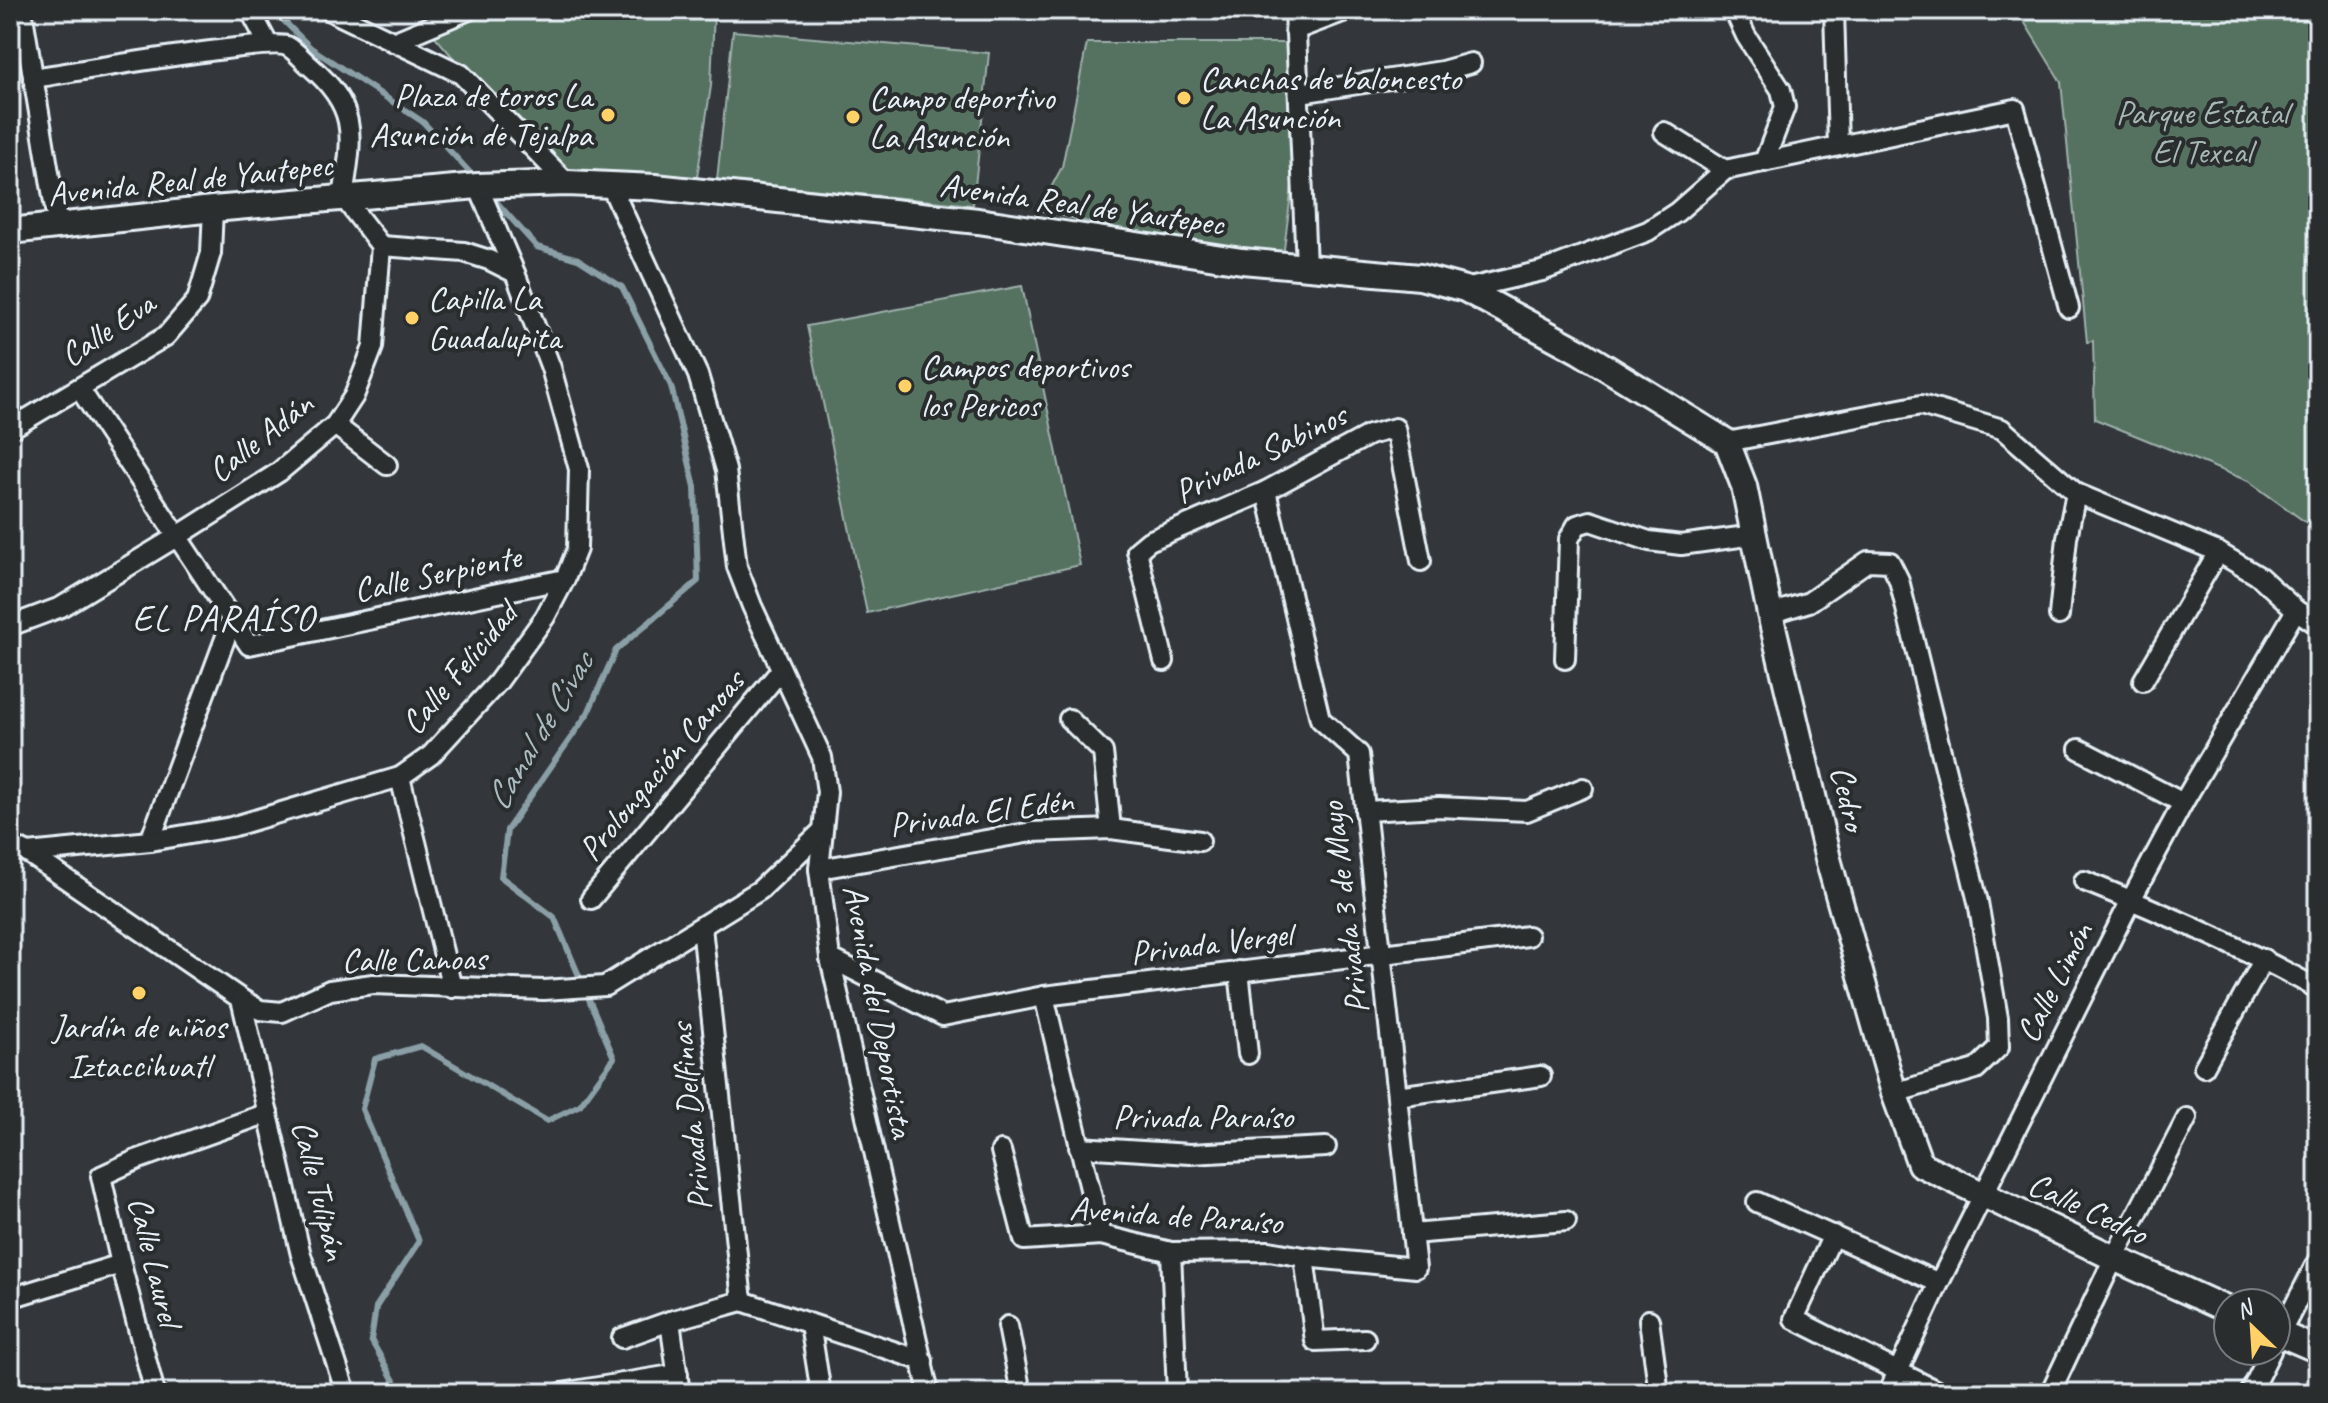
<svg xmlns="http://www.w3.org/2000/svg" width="2328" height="1403" font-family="Caveat,sans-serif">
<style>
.green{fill:#557160;stroke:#9eb1ac;stroke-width:2}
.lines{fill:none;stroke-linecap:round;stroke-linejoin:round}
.stream{stroke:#8a9fa6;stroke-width:6}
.minor-casing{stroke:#e8f1f8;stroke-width:24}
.tertiary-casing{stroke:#e8f1f8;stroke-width:30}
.minor{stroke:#2a2d2e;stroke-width:18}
.tertiary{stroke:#2a2d2e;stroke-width:24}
.poi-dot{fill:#ffd166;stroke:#2a2d2e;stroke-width:3}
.labels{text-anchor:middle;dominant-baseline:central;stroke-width:8;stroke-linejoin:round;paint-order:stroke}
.poi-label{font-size:34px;fill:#e8f1f8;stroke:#2a2d2e;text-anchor:start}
.park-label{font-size:34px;fill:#a6b7b4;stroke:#2a2d2e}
.street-label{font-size:34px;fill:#e8f1f8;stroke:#2a2d2e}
.neighbourhood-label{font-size:36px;letter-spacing:2px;fill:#e8f1f8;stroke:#2a2d2e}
.water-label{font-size:36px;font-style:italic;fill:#aabbc1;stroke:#2a2d2e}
</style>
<rect width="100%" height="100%" fill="#33373c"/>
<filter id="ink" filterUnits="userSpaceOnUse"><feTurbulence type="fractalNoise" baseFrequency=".0125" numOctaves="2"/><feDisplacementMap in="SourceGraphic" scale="16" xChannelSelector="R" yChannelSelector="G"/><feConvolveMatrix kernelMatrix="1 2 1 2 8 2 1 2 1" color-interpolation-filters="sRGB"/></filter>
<g filter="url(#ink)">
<g class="green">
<path d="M501,10H714L711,86L696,184L568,176L463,69L432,33Z"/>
<path d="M2017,10H2318V531L2248,481L2095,419L2093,341L2087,342L2061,82Z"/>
<path d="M733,31L989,53L973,205L717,180Z"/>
<path d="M1087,43H1290L1296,153L1283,257C1201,245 1120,231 1039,210L1062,167Z"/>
<path d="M1022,286L1080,565L867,613L807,326Z"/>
</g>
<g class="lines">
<g class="stream">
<path d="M273,10L311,48L423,122L475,178"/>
<path d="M401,1393L371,1340L376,1307L419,1241L362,1109L375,1059L421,1046L547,1121L580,1105L614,1058L554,917L501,877L507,830L588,713L616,650L698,581L695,487L671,386L622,287L578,259L537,247L490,195"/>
</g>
<defs>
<g id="minor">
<path d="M22,10L58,227"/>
<path d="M250,10L268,44"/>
<path d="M328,10L461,74L567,183"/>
<path d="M1295,10L1306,266"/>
<path d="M1734,10L1746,36L1781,90L1785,107L1764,162"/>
<path d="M1834,10L1838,146"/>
<path d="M1295,30L1348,10"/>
<path d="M393,42L469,10"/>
<path d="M1300,93L1442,71L1471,63"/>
<path d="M1664,132L1725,170"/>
<path d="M610,184L698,375L726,470L737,567L752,606L822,757L827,792L819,869L830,958L929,1393"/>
<path d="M478,186L515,273"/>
<path d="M1465,289L1542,271L1648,231L1677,212L1725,170L2015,109L2069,308"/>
<path d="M79,388L249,645L565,579"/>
<path d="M335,425L387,465"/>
<path d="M10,429L166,336L197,300L211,253L213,209"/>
<path d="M1727,442L1921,405L2002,429L2076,493L2218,552L2260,577L2296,610L2318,625"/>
<path d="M1770,614L1809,602L1868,561L1890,562L1899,580L1978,902L1998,1018L1999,1047L1976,1069L1894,1093"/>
<path d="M2059,615L2067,538L2076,493"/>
<path d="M10,626L61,607L178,536L279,472L335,425L354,396L373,347L381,246L343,197C352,137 360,109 310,66C303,60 295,50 287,46C270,38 67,73 33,78"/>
<path d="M1565,659L1569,539L1577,525L1590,521L1649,541L1681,545L1754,535"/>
<path d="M1164,661L1137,551L1149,541L1266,491L1369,435L1395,428L1421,561"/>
<path d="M2143,681L2218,552"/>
<path d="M1069,719L1103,752L1111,829"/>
<path d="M2079,749L2183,803"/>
<path d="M400,777L452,988"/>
<path d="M1365,811L1439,807L1527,811L1583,788"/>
<path d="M150,841L232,620"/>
<path d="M10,844L28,853L241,999L260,1010L282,1012L330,990L373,984L544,990L605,986L760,890L822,831"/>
<path d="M28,853L150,841L231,827L400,777L431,755L498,682L545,617L565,579L577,549L579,469L551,368L515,273L489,260L464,252L381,246"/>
<path d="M819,869L1032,832L1111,829L1200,841"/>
<path d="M2084,881C2164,913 2243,947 2318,989"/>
<path d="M591,899L781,670"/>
<path d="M702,927L742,1301"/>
<path d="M830,958L943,1016L1044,996L1528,936"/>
<path d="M1239,971L1248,1054"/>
<path d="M1044,996L1101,1235"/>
<path d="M241,999L301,1255L346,1393"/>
<path d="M2204,1067L2264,959"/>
<path d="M1397,1096L1541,1076"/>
<path d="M1079,1147L1190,1154L1326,1147"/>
<path d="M1001,1151L1024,1240L1101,1235L1171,1252L1269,1251L1304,1257L1416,1268L1359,754L1320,719L1266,491"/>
<path d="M1757,1202L1939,1283"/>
<path d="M1412,1234L1566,1221"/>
<path d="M1833,1235L1794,1319L1941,1393"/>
<path d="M1171,1252L1177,1393"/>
<path d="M1304,1257L1315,1341L1365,1339"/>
<path d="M10,1298L121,1264"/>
<path d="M1649,1320L1659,1393"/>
<path d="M670,1321L680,1393"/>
<path d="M810,1324L821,1393"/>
<path d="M1008,1326L1021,1393"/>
<path d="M622,1338L670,1321L742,1301L923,1361"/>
<path d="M2276,1342L2318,1260"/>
<path d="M155,1393L121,1264L101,1176L136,1160L268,1113"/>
<path d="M562,1393L678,1374"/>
<path d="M1888,1393L1939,1283L2131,900L2183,803L2296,610"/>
<path d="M2050,1393L2114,1258L2187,1118"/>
<path d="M2250,1393L2271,1351"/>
</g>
<g id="tertiary">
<path d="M10,231L213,209L478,186L567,183L655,187L978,221L1242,261L1420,277L1465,289L1579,351L1727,442L1744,486L1770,614L1828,859L1894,1093L1920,1164L2114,1258L2228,1310"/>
<path d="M2276,1332L2318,1350"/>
</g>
</defs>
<use href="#minor" class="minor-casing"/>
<use href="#tertiary" class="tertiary-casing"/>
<use href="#minor" class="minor"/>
<use href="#tertiary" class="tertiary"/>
</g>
</g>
<g class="poi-dot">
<circle cx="1184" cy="98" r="8"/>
<circle cx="608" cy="115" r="8"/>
<circle cx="853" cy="117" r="8"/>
<circle cx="412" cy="318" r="8"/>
<circle cx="905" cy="386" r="8"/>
<circle cx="139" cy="993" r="8"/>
</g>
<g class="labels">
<g class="poi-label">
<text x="1200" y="78">Canchas de baloncesto<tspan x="1200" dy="39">La Asunción</tspan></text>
<text x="592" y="95" text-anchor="end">Plaza de toros La<tspan x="592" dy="39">Asunción de Tejalpa</tspan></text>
<text x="869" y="97">Campo deportivo<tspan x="869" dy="39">La Asunción</tspan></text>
<text x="428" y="298">Capilla La<tspan x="428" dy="39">Guadalupita</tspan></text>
<text x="921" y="366">Campos deportivos<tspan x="921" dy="39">los Pericos</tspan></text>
<text x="139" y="1026" text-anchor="middle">Jardín de niños<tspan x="139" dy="39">Iztaccihuatl</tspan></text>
</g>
<g class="park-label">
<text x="2202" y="112">Parque Estatal<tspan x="2202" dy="39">El Texcal</tspan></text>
</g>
<g class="street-label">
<text transform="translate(190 179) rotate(-6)">Avenida Real de Yautepec</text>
<text transform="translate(1082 204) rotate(8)">Avenida Real de Yautepec</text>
<text transform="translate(107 329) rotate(-34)">Calle Eva</text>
<text transform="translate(260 437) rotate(-38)">Calle Adán</text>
<text transform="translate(1260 453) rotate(-26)">Privada Sabinos</text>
<text transform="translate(437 573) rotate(-12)">Calle Serpiente</text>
<text transform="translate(459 668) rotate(-50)">Calle Felicidad</text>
<text transform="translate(661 765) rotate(-50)">Prolongación Canoas</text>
<text transform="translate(1849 798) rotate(77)">Cedro</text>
<text transform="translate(981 812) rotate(-8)">Privada El Edén</text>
<text transform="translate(1344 908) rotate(-97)">Privada 3 de Mayo</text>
<text transform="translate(1211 943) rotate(-7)">Privada Vergel</text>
<text transform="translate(414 959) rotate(-1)">Calle Canoas</text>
<text transform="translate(2054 982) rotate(-63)">Calle Limón</text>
<text transform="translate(879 1011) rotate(79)">Avenida del Deportista</text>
<text x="1203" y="1116">Privada Paraíso</text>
<text transform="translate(690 1117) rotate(-96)">Privada Delfinas</text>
<text transform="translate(320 1190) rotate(76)">Calle Tulipán</text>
<text transform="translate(2088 1208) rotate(25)">Calle Cedro</text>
<text transform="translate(1176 1215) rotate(4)">Avenida de Paraíso</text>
<text transform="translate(155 1261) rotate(76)">Calle Laurel</text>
</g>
<g class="neighbourhood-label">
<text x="224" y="618">EL PARAÍSO</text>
</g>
<g class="water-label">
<text transform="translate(539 731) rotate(-59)">Canal de Civac</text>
</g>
</g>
<rect width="2328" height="1403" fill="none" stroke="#2a2d2e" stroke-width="40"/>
<rect x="20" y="20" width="2288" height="1363" fill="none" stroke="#e8f1f8" stroke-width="3" filter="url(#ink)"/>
<g transform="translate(2252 1327) rotate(335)"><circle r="38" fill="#2a2d2e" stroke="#767b7f" stroke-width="2"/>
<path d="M0-6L14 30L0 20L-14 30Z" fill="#ffd166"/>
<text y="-12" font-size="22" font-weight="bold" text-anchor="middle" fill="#e8f1f8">N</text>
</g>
</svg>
